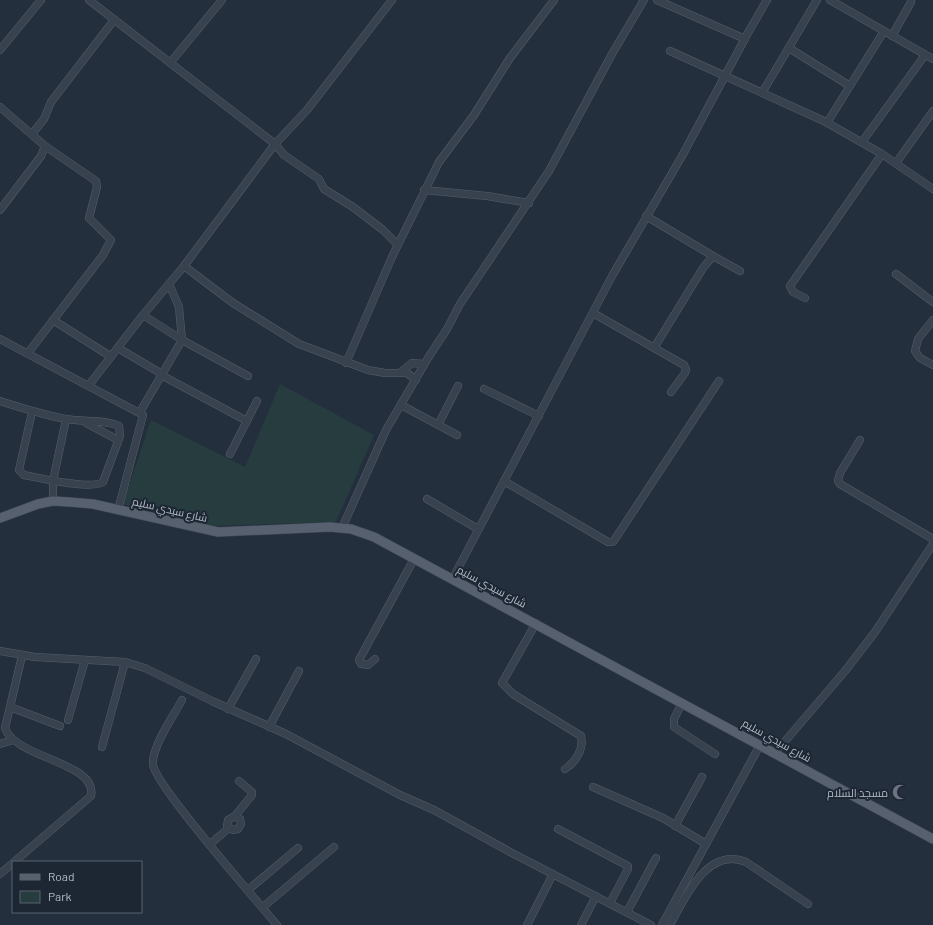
<svg xmlns="http://www.w3.org/2000/svg" width="933" height="925" font-family="Barlow,Cairo,sans-serif">
<style>
.green{fill:#263c3f}
.lines{fill:none;stroke-linecap:round;stroke-linejoin:round}
.minor-casing{stroke:#565f6c;stroke-width:8}
.major-casing{stroke:#414a57;stroke-width:10}
.minor{stroke:#38414e;stroke-width:7}
.major{stroke:#56606e;stroke-width:9}
.labels{text-anchor:middle;dominant-baseline:central;stroke-width:4;stroke-linejoin:round;paint-order:stroke}
.street-label{font-size:11px;fill:#b4bcc9;stroke:#1d2633}
.poi-label{font-size:11px;fill:#b4bcc9;stroke:#1d2633;text-anchor:end}
</style>
<rect width="100%" height="100%" fill="#242f3e"/>
<path class="green" d="M280,384L374,435L336,522L211,526L123,504L151,420L245,467Z"/>
<g class="lines">
<defs>
<g id="minor">
<path d="M89,0L275,144L307,110L392,0"/>
<path d="M657,0L745,39"/>
<path d="M830,0L933,59"/>
<path d="M892,36L911,2"/>
<path d="M789,48L850,86"/>
<path d="M0,50L41,0"/>
<path d="M670,51L824,121L882,154L933,189"/>
<path d="M170,63L222,0"/>
<path d="M762,93L817,0"/>
<path d="M0,107L45,146L41,156L0,210"/>
<path d="M827,123L884,31"/>
<path d="M32,134L44,119L51,102L114,20"/>
<path d="M862,142L925,55"/>
<path d="M896,163L933,111"/>
<path d="M424,190L487,196L529,203"/>
<path d="M646,216L713,256"/>
<path d="M184,266L233,303L299,344L368,370L385,373H407L416,380"/>
<path d="M896,274L933,302"/>
<path d="M169,284L179,307L182,340L248,376"/>
<path d="M805,298L793,292L790,286L882,154"/>
<path d="M593,313L684,365L686,369L685,373L671,392"/>
<path d="M143,315L184,266L275,144L284,155L319,179L324,189L353,207L383,230L398,245"/>
<path d="M53,320L110,356"/>
<path d="M933,320L918,339L915,351L920,358L933,365"/>
<path d="M0,339L143,415L118,510"/>
<path d="M118,348L162,374"/>
<path d="M654,348L703,268L713,256L740,271"/>
<path d="M28,353L103,255L111,240L89,218L97,187L96,181L45,146"/>
<path d="M346,363L392,257L439,162L474,115L510,58L554,0"/>
<path d="M401,372L412,363L424,364"/>
<path d="M161,375L247,421"/>
<path d="M89,385L143,315L182,340L140,412"/>
<path d="M484,389L539,416"/>
<path d="M0,401C22,408 44,415 66,419C83,422 104,419 119,426L120,436L103,482C91,490 39,478 24,475L19,470L32,412"/>
<path d="M401,405L457,435"/>
<path d="M86,423L118,440"/>
<path d="M438,425L458,386"/>
<path d="M860,440L840,473L838,481L840,484L933,539"/>
<path d="M230,454L257,401"/>
<path d="M504,481L608,542H613L719,381"/>
<path d="M427,499L478,529"/>
<path d="M53,501V481L66,419"/>
<path d="M342,528L386,430L428,358L447,329L460,304L549,171L612,54L644,0"/>
<path d="M453,578L612,276L682,156L749,31L767,0"/>
<path d="M536,623L502,683L513,694L581,736C584,749 576,762 565,769"/>
<path d="M0,651L35,657L125,662L145,668L212,701L286,734L400,795L434,810L512,853L651,925"/>
<path d="M375,659L368,665L361,664L359,660L414,559"/>
<path d="M182,700C173,717 152,746 153,764C153,783 258,902 277,925"/>
<path d="M682,703L674,719V727L715,754"/>
<path d="M10,707L60,726"/>
<path d="M228,709L256,659"/>
<path d="M68,720L85,660"/>
<path d="M269,727L299,671"/>
<path d="M0,744L13,740"/>
<path d="M102,747L125,662"/>
<path d="M775,753L845,671L875,632L933,544"/>
<path d="M593,787L663,818L706,844"/>
<path d="M235,816L240,819L241,824L238,829L233,830L227,826L228,820L235,816L252,795V792L239,781"/>
<path d="M675,826L702,777"/>
<path d="M558,829L628,866V869L610,903"/>
<path d="M210,844L229,828"/>
<path d="M14,862L91,796C98,762 16,759 5,728L22,656"/>
<path d="M0,874L13,863"/>
<path d="M248,890L298,848"/>
<path d="M263,907L334,847"/>
<path d="M627,912L656,858"/>
<path d="M527,925L553,874"/>
<path d="M581,925L596,896"/>
<path d="M662,925L760,745"/>
<path d="M670,925C685,898 707,846 746,862L808,904"/>
</g>
<path id="major" d="M0,518L38,504L53,501L69,502L93,504L218,532L330,527L351,529L374,537L933,839"/>
</defs>
<use href="#minor" class="minor-casing"/>
<use href="#major" class="major-casing"/>
<use href="#minor" class="minor"/>
<use href="#major" class="major"/>
</g>
<defs>
<symbol id="mosque-bare" viewBox="-9 -9 18 18"><path d="M3.5-4.9A6 6 0 1 0 3.5 4.9A5 5 0 1 1 3.5-4.9Z" fill="#6b7280" stroke="#1d2633" stroke-width="2.5" paint-order="stroke"/></symbol>
</defs>
<g fill-rule="evenodd">
<use href="#mosque-bare" x="889" y="781" width="22" height="22"/>
</g>
<g class="labels">
<g class="street-label">
<text transform="translate(170 509) rotate(13)">شارع سيدي سليم</text>
<text transform="translate(492 586) rotate(28)">شارع سيدي سليم</text>
<text transform="translate(777 740) rotate(29)">شارع سيدي سليم</text>
</g>
<g class="poi-label">
<text x="888" y="792">مسجد السلام</text>
</g>
</g>
<rect x="12" y="861" width="130" height="52" fill="#1d2633" stroke="#59626f"/>
<rect x="20" y="874" width="20" height="6" fill="#56606e" stroke="#59626f"/>
<text x="48" y="881" font-size="12" fill="#b4bcc9">Road</text>
<rect x="20" y="891" width="20" height="12" fill="#263c3f" stroke="#59626f"/>
<text x="48" y="901" font-size="12" fill="#b4bcc9">Park</text>
</svg>
